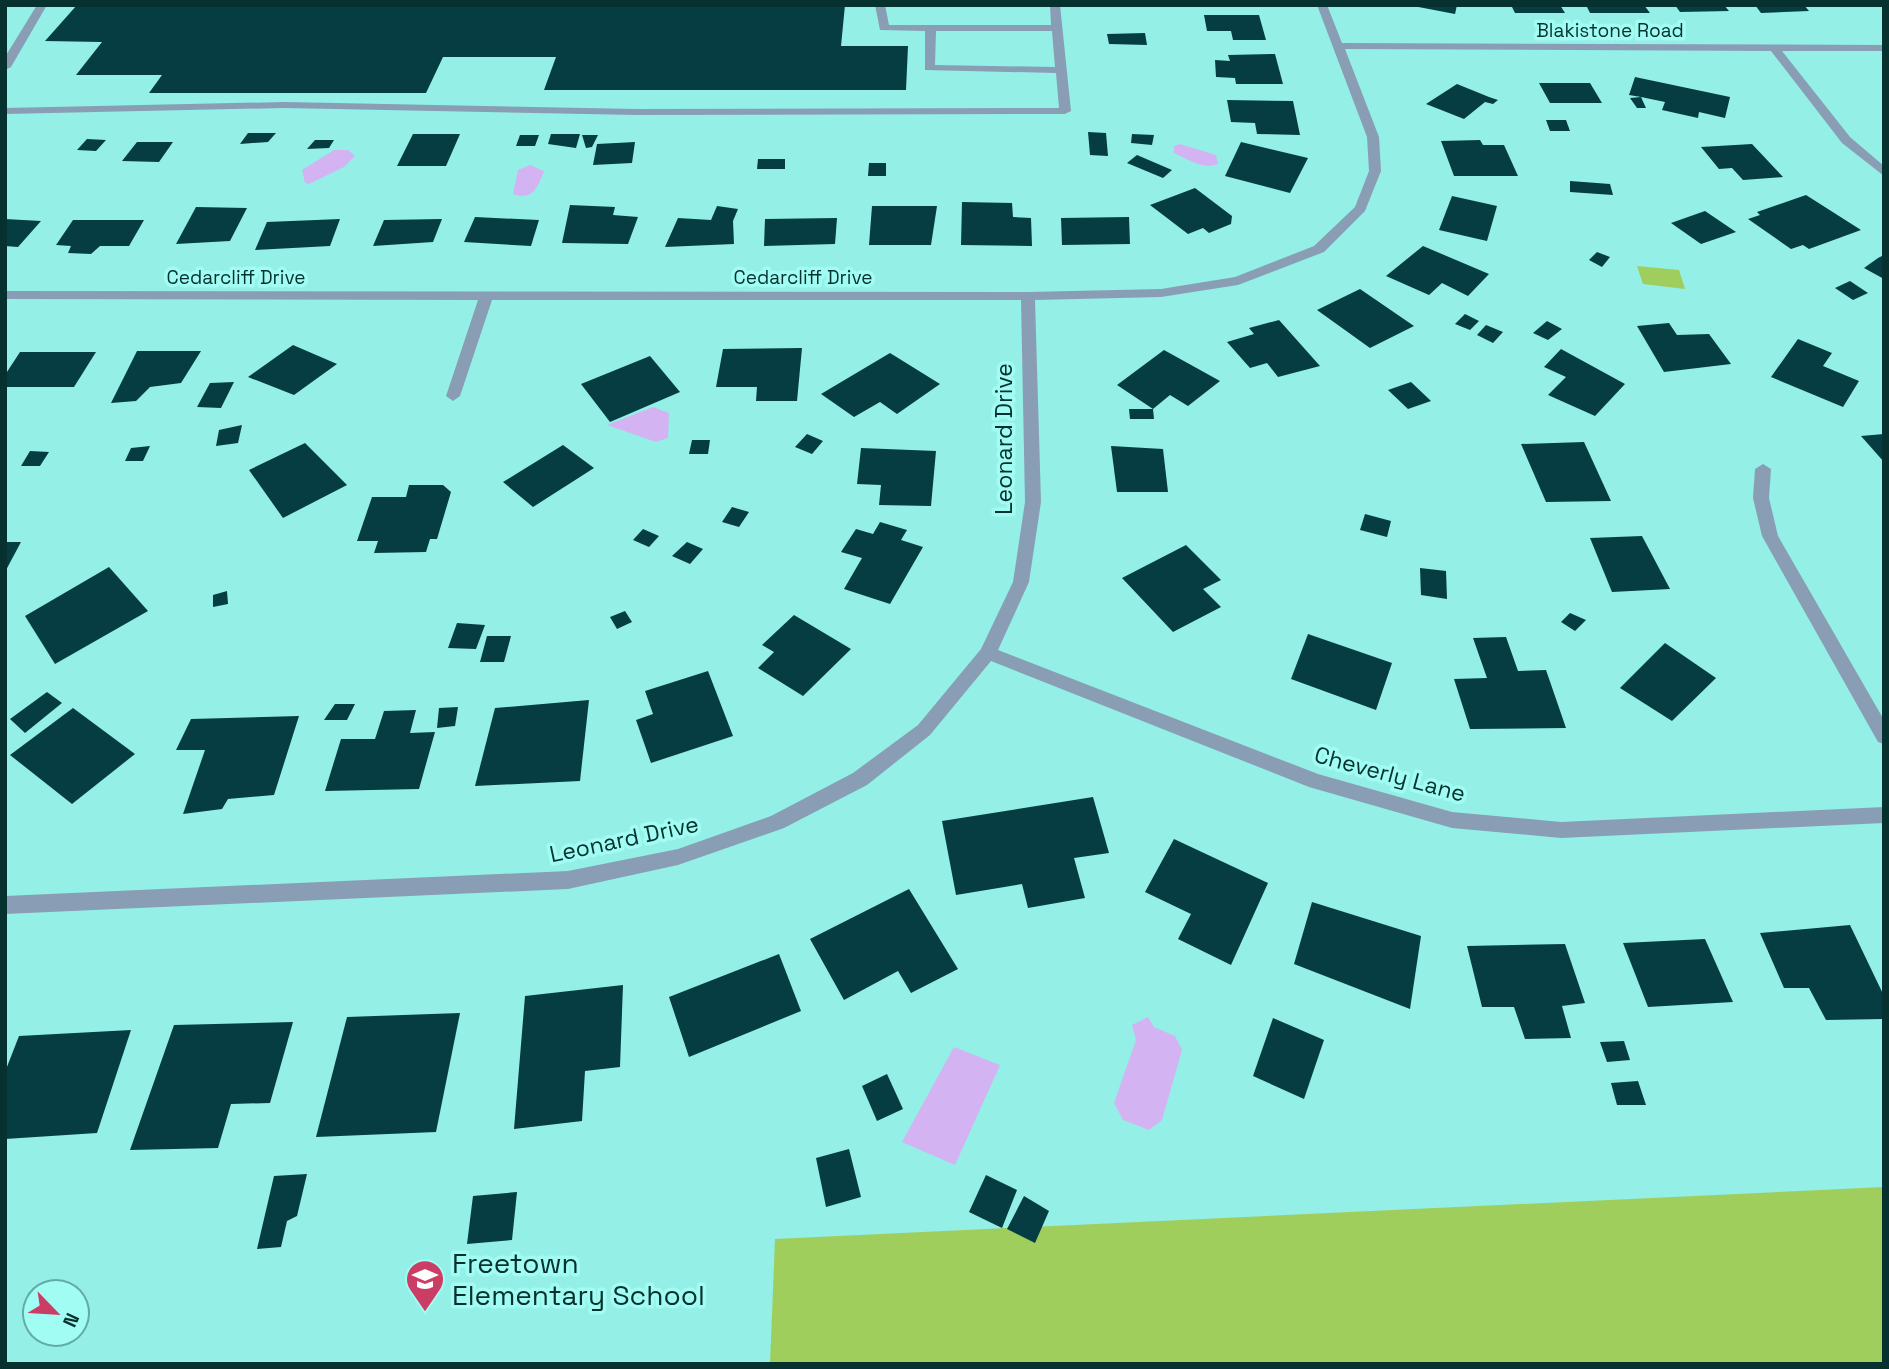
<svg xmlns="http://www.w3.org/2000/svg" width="1889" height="1369" font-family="'Space Grotesk',sans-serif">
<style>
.green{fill:#9fce5c}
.water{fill:#d4b3f3}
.building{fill:#063d43}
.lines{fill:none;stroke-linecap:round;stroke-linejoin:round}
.service{fill:#899eb4;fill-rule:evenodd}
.minor{fill:#899eb4;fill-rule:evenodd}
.labels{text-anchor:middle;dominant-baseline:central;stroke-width:7;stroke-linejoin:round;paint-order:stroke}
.far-street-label{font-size:19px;fill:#07312e;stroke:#a1fdf4}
.street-label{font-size:23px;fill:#07312e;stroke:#a1fdf4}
.near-poi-label{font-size:28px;fill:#07312e;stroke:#a1fdf4;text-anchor:start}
</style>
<rect width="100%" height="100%" fill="#94efe7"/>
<g class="green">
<path d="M1637,266L1679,270L1685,289L1643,284Z"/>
<path d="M1884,1187V1364H770L775,1239Z"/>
</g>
<g class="water">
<path d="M1180,144L1216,155L1218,164C1203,170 1188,159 1174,153V146Z"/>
<path d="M334,150H348L355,156L344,167L309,184L305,183L302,170Z"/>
<path d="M530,165L544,171C538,187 533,201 513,194L518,170Z"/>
<path d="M653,407L669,413L668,438L656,442L607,425Z"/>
<path d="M1148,1017L1154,1027L1175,1036L1182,1050L1162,1120L1149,1130L1123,1120L1114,1103L1136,1040L1132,1025Z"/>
<path d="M954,1047L1000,1065L955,1165L902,1142Z"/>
</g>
<g class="building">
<path d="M77,5H845L841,46H908L906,90H544L556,57H443L426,93H149L162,75H76L102,42L45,41Z"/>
<path d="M1408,5H1457L1455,14Z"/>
<path d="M1511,5H1560L1565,13H1515Z"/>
<path d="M1586,5H1644L1650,13H1590Z"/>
<path d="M1675,5H1724L1729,11L1680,12Z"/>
<path d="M1755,5H1804L1809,11L1761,13Z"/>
<path d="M1204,15H1259L1266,40H1233L1231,31H1207Z"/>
<path d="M1145,33L1147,45L1109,44L1107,34Z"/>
<path d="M1275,54L1283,84H1236L1235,78L1216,77L1215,60L1230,61L1228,55Z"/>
<path d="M1635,77L1730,97L1725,118L1699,112L1698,118L1662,110L1665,102L1641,97L1646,108H1637L1630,98L1641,97L1629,95Z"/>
<path d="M1539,83H1590L1602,103H1550Z"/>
<path d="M1457,84L1489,97L1498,100L1493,104L1485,102L1464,119L1426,104Z"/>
<path d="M1227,100L1293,101L1300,135L1257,134L1255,123L1231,122Z"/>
<path d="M1546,120H1566L1570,131H1550Z"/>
<path d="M1088,132L1106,133L1108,156L1090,155Z"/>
<path d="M248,133H276L268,142L240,144Z"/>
<path d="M413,134H460L446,166H397Z"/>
<path d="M551,134H580L576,148L548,144Z"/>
<path d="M1132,134L1154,135L1152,145L1131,143Z"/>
<path d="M520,135H539L535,146H516Z"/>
<path d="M582,135H598L592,147L586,148Z"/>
<path d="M87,139L106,140L96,151L77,150Z"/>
<path d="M315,140H334L329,148L307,149Z"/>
<path d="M1480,140L1483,145H1504L1518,176H1454L1441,141Z"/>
<path d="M137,142H173L159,162L122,161Z"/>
<path d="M635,142L632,163L593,165L597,144Z"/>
<path d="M1241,142L1308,158L1290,193L1225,176Z"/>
<path d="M1752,144L1783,177L1743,180L1732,168L1719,169L1701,147Z"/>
<path d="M1137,155L1172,170L1163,178L1127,163Z"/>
<path d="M758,159H785V169H757Z"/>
<path d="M869,163H886V176H868Z"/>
<path d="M1570,181L1610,184L1613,195L1570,192Z"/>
<path d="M1195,188L1232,216L1231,224L1209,233L1203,228L1188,234L1150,205Z"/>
<path d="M1806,195L1861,230L1809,249L1803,245L1791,249L1748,219L1760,215L1757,212Z"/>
<path d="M1452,196L1497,206L1487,241L1439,230Z"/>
<path d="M962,202L1012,203L1013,217L1031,218L1032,246L961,245Z"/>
<path d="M570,205L615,207L613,215L638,217L628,244L562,243Z"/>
<path d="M717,206L738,209L733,221L734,244L665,247L678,218L711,220Z"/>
<path d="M872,206H937L931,245H869Z"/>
<path d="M196,207L247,208L230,241L176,244Z"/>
<path d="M1705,211L1736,232L1701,244L1671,223Z"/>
<path d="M475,217L539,220L531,246L464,242Z"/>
<path d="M1129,217L1130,244L1062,245L1061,218Z"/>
<path d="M837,218L835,244L764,246L765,219Z"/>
<path d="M5,219L41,221L18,247L5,246Z"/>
<path d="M340,219L330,246L255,250L267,222Z"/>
<path d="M442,219L433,242L373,246L384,220Z"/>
<path d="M73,220H144L129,246H100L91,254L68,253L71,246L56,245Z"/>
<path d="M1423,246L1489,274L1468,296L1442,283L1429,295L1386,276Z"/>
<path d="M1597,252L1610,257L1602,267L1589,260Z"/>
<path d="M1884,255V279L1864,268L1878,258Z"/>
<path d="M1850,281L1868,293L1853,300L1835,288Z"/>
<path d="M1360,289L1414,326L1370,348L1317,310Z"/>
<path d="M1465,314L1479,321L1470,330L1455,324Z"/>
<path d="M1279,320L1320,366L1278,377L1267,363L1250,368L1227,342L1254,334L1249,328Z"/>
<path d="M1547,321L1562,329L1548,340L1533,333Z"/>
<path d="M1669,323L1677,335L1709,334L1731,364L1664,372L1637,326Z"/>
<path d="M1486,325L1503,332L1493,343L1477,335Z"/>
<path d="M1798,339L1832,353L1823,366L1859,381L1843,407L1771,377Z"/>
<path d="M293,345L337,364L294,395L248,377Z"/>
<path d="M802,348L797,401H756L757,387H716L723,349Z"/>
<path d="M1561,349L1625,384L1595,416L1548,395L1566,377L1544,367Z"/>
<path d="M1164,350L1220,381L1188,406L1170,395L1153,409L1117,385Z"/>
<path d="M137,351H201L181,383L150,387L136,401L111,403Z"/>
<path d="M20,352H96L74,387H5V375Z"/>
<path d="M890,353L940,384L897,414L880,402L854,417L821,394Z"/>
<path d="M650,356L680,392L610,422L581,384Z"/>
<path d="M234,382L221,408L197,407L210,383Z"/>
<path d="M1411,382L1431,401L1408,409L1388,390Z"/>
<path d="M1129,409H1153L1154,419H1130Z"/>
<path d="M242,425L238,443L216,446L219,430Z"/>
<path d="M807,434L823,441L812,454L795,447Z"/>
<path d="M1884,434V462L1861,436Z"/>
<path d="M692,440H710L708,454H689Z"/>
<path d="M1584,442L1611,501L1546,502L1521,444Z"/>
<path d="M305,443L347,485L283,518L249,470Z"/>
<path d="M563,445L594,468L533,507L503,482Z"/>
<path d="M150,446L143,461H125L131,448Z"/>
<path d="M1111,446L1163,449L1168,492H1117Z"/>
<path d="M861,448L936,451L931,506L879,505L881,485L857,484Z"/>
<path d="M30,451L49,452L40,466H21Z"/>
<path d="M409,485H443L451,492L437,539H430L426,552L374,553L378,541H357L372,497H406Z"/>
<path d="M732,507L749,512L739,527L722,522Z"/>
<path d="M1365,514L1391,521L1387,537L1360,530Z"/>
<path d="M880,522L907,530L901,540L923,547L890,604L844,589L862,558L841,552L856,529L873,534Z"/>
<path d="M643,529L659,536L649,547L633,540Z"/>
<path d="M1642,536L1670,589L1612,592L1590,538Z"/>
<path d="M5,542H21L5,572Z"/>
<path d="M687,542L703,549L690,564L672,556Z"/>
<path d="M1186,545L1221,580L1203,589L1221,607L1173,632L1122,578Z"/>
<path d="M109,567L148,611L55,664L25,616Z"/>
<path d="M1420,568L1446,571L1447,599L1421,595Z"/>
<path d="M227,591L228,604L213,607V595Z"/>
<path d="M625,611L632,622L617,629L610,617Z"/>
<path d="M1570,613L1586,620L1575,631L1561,622Z"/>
<path d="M794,615L851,649L803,696L758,668L774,652L762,645Z"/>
<path d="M457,623L485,625L476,649L448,648Z"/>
<path d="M1308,634L1392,663L1376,710L1291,679Z"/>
<path d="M487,636H511L504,662H480Z"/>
<path d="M1506,637L1518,671L1546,670L1566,728L1470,729L1454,679L1487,678L1473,638Z"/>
<path d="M1665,643L1716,678L1672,721L1620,688Z"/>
<path d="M708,671L733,736L651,763L636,720L653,714L645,691Z"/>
<path d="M47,692L62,703L25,733L10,719Z"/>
<path d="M589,700L580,781L475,786L495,708Z"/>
<path d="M335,704H355L347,720H324Z"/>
<path d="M458,707L455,726L437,728L439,708Z"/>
<path d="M73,708L135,754L72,804L10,755Z"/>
<path d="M416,710L410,733L435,732L419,789L325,791L341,739H375L384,711Z"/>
<path d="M299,716L274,795L228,799L222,809L183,814L205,750H176L191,719Z"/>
<path d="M1093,797L1109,853L1074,858L1085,898L1028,908L1022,884L956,895L942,821Z"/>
<path d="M1174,839L1268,883L1231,965L1178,939L1191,914L1145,892Z"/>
<path d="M909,889L958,969L911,993L898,971L844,1000L810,939Z"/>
<path d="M1312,902L1421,936L1410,1009L1294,964Z"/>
<path d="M1850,925L1884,996V1019L1826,1020L1809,988H1784L1760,933Z"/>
<path d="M1705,939L1733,1002L1648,1007L1623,943Z"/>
<path d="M1565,944L1585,1003L1562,1006L1571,1038L1525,1039L1514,1007H1482L1467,946Z"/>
<path d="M779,954L801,1011L689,1057L669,997Z"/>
<path d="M623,985L620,1067L585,1071L582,1121L514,1129L525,996Z"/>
<path d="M460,1013L436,1132L316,1137L347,1017Z"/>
<path d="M1273,1018L1324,1040L1304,1099L1253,1076Z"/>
<path d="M293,1022L270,1103L231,1104L218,1148L130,1150L174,1025Z"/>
<path d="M131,1030L97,1133L5,1139V1072L19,1036Z"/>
<path d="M1624,1041L1630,1060L1607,1062L1600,1042Z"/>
<path d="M887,1074L903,1109L877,1121L862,1086Z"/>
<path d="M1638,1081L1646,1105H1617L1611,1083Z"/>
<path d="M849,1149L861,1197L826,1207L816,1158Z"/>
<path d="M307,1174L297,1216L287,1221L281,1247L257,1249L274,1176Z"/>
<path d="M986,1175L1017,1190L1002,1228L969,1212Z"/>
<path d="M517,1192L512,1240L467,1244L473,1196Z"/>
<path d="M1024,1196L1049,1211L1035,1243L1007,1229Z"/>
</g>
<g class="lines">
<path class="service" d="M875,5H885L889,25H1051L1050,5H1060L1071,111L1065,114L636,115L285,108L5,114V108L285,102L636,109L1059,108L1056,73L925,70V31L880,30ZM936,31H1052L1055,67L935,65Z"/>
<g class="minor">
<path d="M37,5H47L11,67L5,70V57Z"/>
<path d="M1317,5H1327L1342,43L1884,45V51H1782L1850,137L1884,166V176L1842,143L1771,51L1345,49L1379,137L1381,171L1365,211L1324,252L1238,285L1161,297L1035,300L1041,502L1029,582L998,650L1318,774L1452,812L1561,822L1884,807V823L1561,838L1452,828L1309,787L991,661L930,735L867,785L784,828L678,865L568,889L5,914V896L568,871L678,849L771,816L853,773L918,725L981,649L1013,582L1025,502L1021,300H492L460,396L453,401L446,396L478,300L5,299V291L1028,292L1161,289L1235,277L1314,246L1355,207L1369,171L1367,137Z"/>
<path d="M1763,464L1771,469L1769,498L1778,536L1884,720V744L1878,742L1762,536L1753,498L1755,469Z"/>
</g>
</g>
<defs>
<symbol id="school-pin" viewBox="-11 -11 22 30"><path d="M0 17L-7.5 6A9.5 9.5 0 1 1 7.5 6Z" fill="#cc3d66" stroke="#a1fdf4"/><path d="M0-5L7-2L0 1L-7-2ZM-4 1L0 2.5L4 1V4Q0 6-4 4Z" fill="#fff"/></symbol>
</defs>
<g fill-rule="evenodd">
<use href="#school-pin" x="403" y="1257" width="44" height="60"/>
</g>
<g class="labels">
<g class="far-street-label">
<text x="1610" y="30">Blakistone Road</text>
<text x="236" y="277">Cedarcliff Drive</text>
<text x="803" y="277">Cedarcliff Drive</text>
</g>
<g class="street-label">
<text transform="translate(1004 439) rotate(-90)">Leonard Drive</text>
<text transform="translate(1390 774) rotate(15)">Cheverly Lane</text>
<text transform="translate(624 839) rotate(-12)">Leonard Drive</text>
</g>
<g class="near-poi-label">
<text x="452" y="1263">Freetown<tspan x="452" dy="32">Elementary School</tspan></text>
</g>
</g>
<rect width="1889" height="1369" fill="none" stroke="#07312e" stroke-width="14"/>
<g transform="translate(56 1313) rotate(115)"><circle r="33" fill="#a1fdf4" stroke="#63aba5" stroke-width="2"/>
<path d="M0-5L12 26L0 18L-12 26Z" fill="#cc3d66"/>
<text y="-10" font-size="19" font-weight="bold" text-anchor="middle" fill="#07312e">N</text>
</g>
</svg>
